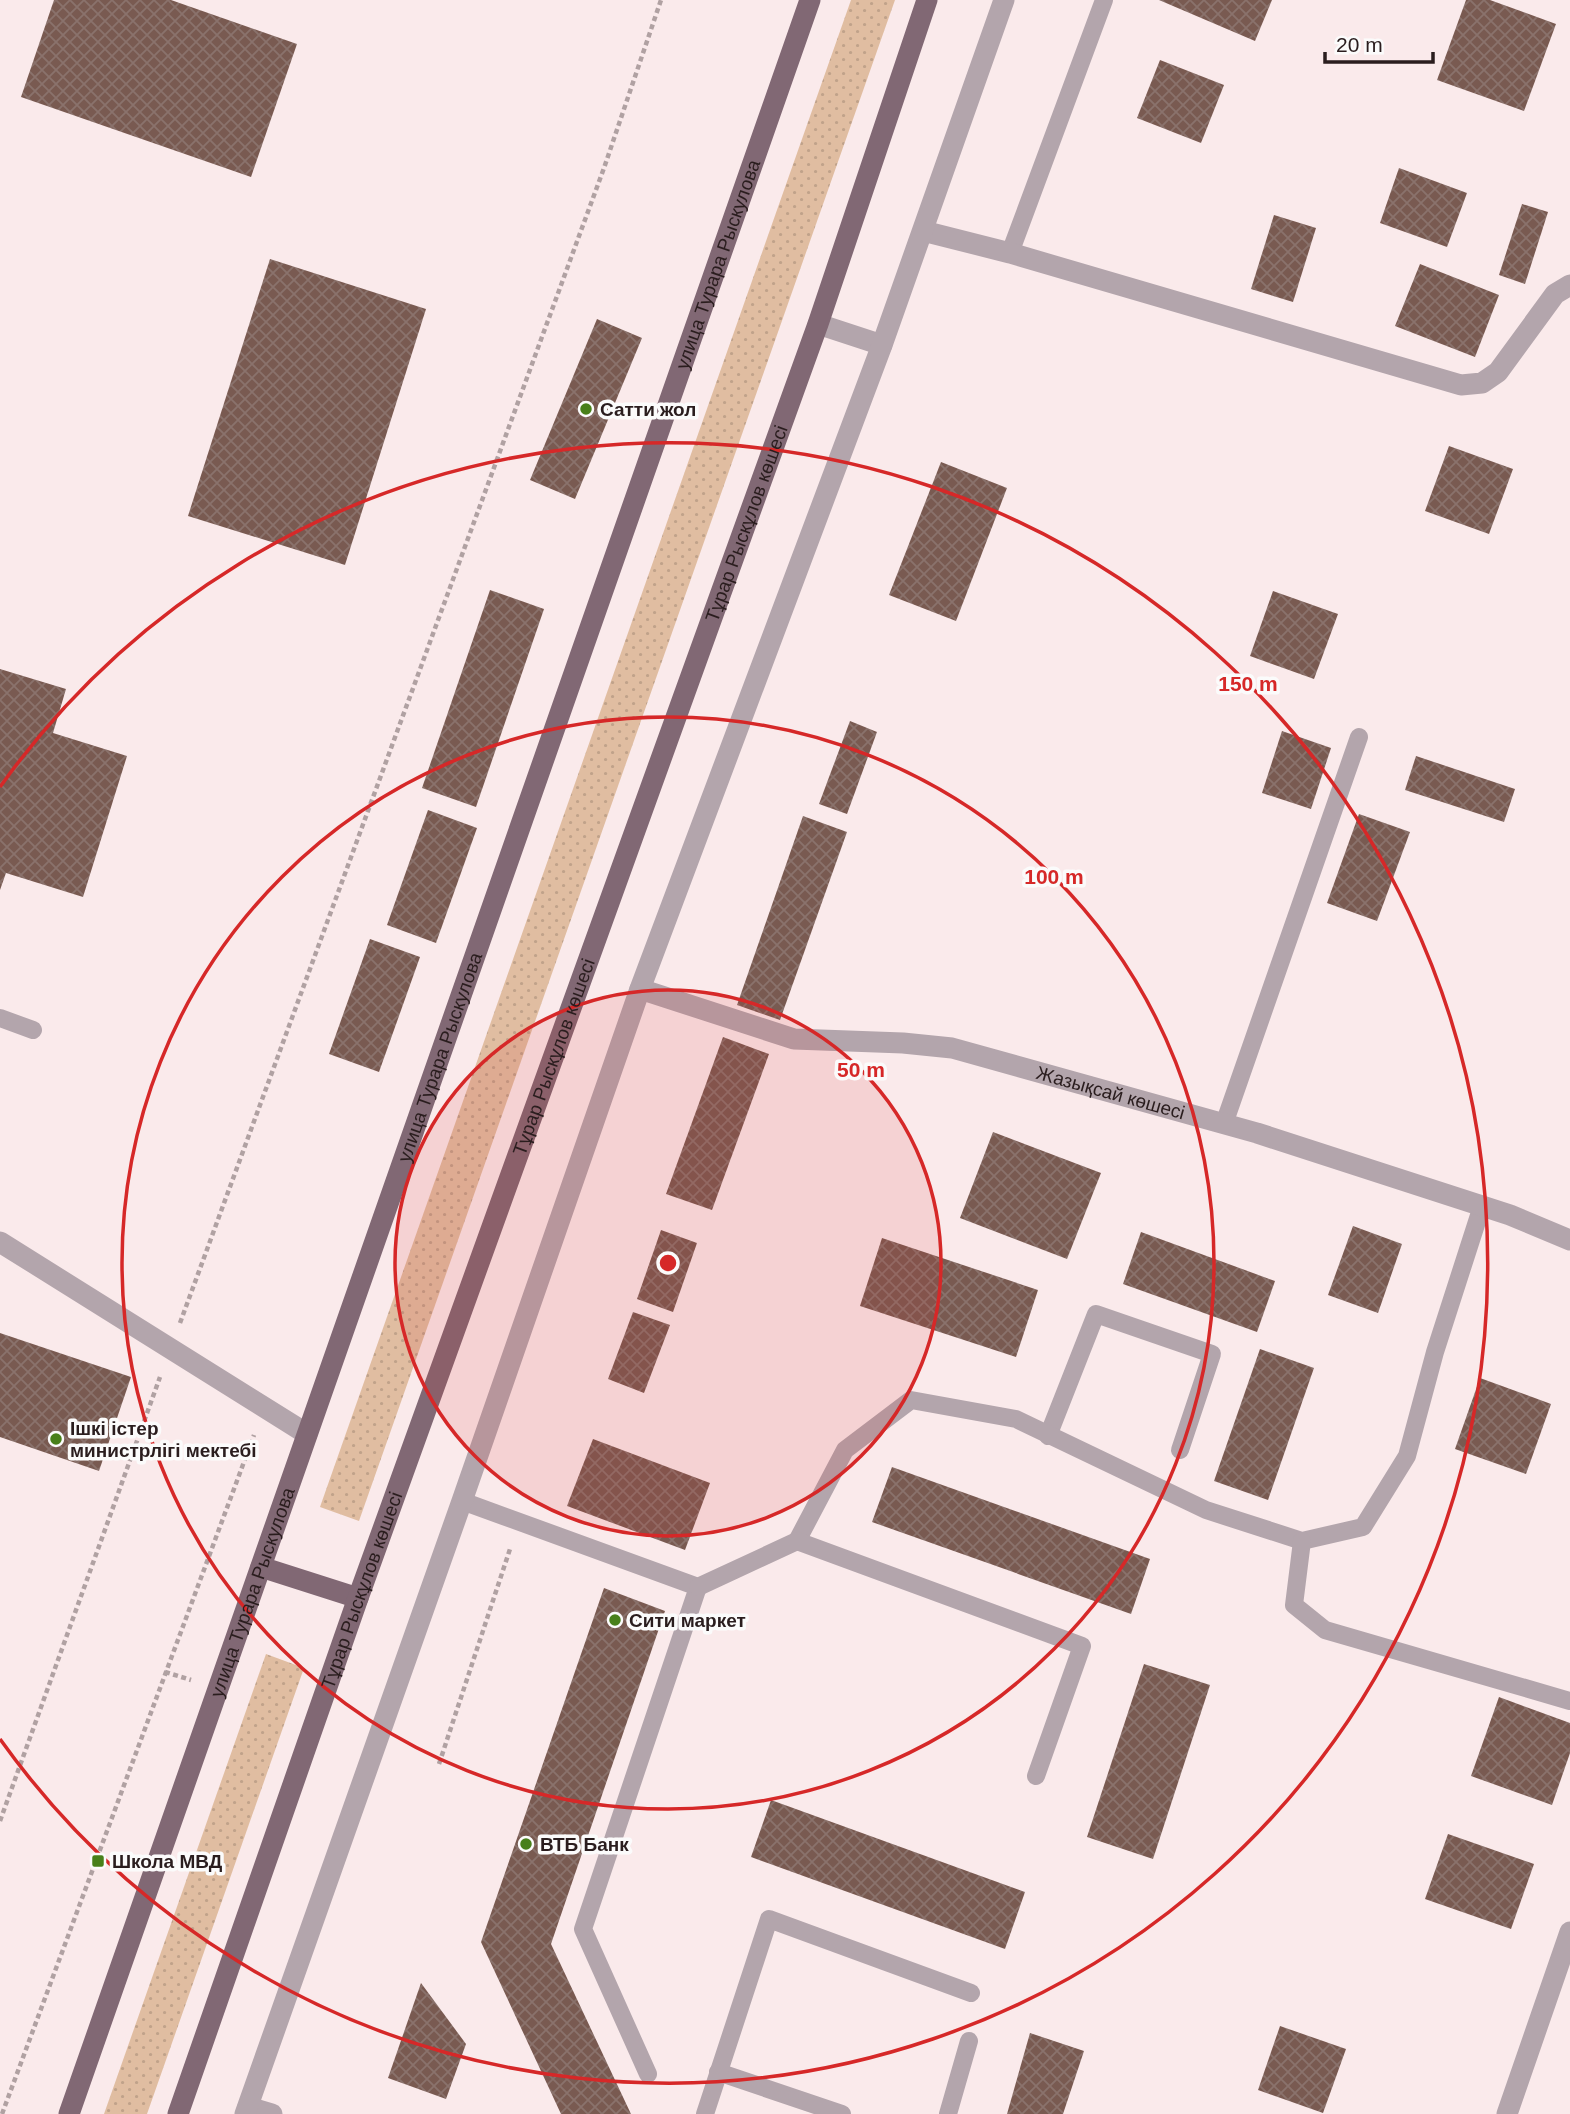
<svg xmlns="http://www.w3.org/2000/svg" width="1570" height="2114" font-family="Helvetica,sans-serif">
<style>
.grass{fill:url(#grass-dots)}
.building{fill:url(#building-cross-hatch)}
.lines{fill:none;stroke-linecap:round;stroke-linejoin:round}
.path{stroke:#b0a1a2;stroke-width:4.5;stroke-dasharray:5 3.5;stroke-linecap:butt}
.lane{stroke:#b3a5ac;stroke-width:18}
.street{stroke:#b3a5ac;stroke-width:21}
.primary{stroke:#816874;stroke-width:21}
.ring{fill:none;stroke:#d62828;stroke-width:3.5}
.poi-dot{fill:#48801a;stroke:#fbfbfb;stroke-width:2.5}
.labels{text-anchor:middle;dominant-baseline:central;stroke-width:7;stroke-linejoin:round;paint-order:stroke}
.street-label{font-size:19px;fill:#2a1d1e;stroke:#fbfbfb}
.poi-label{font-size:19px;font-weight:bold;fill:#2a1d1e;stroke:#fbfbfb;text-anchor:start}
.centre{fill:#d62828;stroke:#fbfbfb;stroke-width:3.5}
.ring-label{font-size:21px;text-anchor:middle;font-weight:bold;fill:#d62828;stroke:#fbfbfb;stroke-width:7;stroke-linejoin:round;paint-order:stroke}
</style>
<defs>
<pattern id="grass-dots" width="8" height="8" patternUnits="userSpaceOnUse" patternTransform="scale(1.75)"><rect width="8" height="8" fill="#e0bda1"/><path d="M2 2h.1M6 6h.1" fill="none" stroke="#c0a28a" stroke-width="1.8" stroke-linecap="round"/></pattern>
<pattern id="building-cross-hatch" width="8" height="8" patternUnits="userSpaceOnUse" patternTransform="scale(1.75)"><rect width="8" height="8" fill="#795a51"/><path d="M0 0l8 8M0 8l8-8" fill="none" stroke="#8a726c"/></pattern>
</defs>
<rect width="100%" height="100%" fill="#faeaeb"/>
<g class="grass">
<path d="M851,0H895L359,1521L320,1507Z"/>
<path d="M266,1654L304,1668L147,2114H104Z"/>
</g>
<g class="building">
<path d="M54,0H171L297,44L251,177L21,97Z"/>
<path d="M1159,0H1272L1255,41Z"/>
<path d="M1466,0H1490L1556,24L1524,111L1437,80Z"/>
<path d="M1160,60L1224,85L1201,143L1137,118Z"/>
<path d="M1399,168L1467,193L1447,247L1380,223Z"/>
<path d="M1522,204L1548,212L1525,284L1499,275Z"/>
<path d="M1274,215L1316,228L1293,302L1251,289Z"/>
<path d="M270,259L426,309L345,565L188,516Z"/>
<path d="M1420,264L1499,295L1475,357L1395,326Z"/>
<path d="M597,319L642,338L575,499L530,480Z"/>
<path d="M1449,446L1513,469L1489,534L1425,511Z"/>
<path d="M941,462L1007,488L956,621L889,595Z"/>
<path d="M490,590L544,609L476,807L422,788Z"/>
<path d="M1273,591L1338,614L1314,679L1250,656Z"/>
<path d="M0,669L66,689L53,733L127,756L83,897L6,873L0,890Z"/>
<path d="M850,721L877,732L847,814L819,804Z"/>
<path d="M1282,731L1331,748L1311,809L1262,793Z"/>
<path d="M1416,756L1515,789L1504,822L1405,790Z"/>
<path d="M428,810L477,828L436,943L387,925Z"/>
<path d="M1359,814L1410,832L1377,921L1327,903Z"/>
<path d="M803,816L847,832L780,1020L737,1005Z"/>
<path d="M370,939L420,957L379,1072L329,1054Z"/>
<path d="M723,1037L769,1054L712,1210L666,1194Z"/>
<path d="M993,1132L1101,1173L1067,1259L960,1218Z"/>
<path d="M1353,1226L1402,1244L1378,1313L1328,1295Z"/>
<path d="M661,1230L697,1243L673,1312L637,1299Z"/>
<path d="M1141,1232L1275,1281L1257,1332L1123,1284Z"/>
<path d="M882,1238L1038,1290L1016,1357L860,1306Z"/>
<path d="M633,1312L670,1325L644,1393L608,1379Z"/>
<path d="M0,1333L131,1377L99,1471L0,1437Z"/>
<path d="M1260,1349L1314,1368L1268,1500L1214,1481Z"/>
<path d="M1480,1378L1551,1404L1526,1474L1455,1449Z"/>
<path d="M593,1439L710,1483L685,1550L567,1506Z"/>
<path d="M892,1467L1150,1559L1131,1614L872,1522Z"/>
<path d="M604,1588L665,1611L551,1944L631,2114H561L481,1942Z"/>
<path d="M1144,1664L1210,1685L1153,1859L1087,1837Z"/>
<path d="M1499,1697L1570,1723V1753L1552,1805L1471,1776Z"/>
<path d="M771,1800L1025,1892L1005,1949L751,1857Z"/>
<path d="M1448,1834L1534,1864L1511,1929L1425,1899Z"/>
<path d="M421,1983L466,2044L446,2099L388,2078Z"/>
<path d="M1280,2026L1346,2049L1323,2113L1258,2090Z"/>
<path d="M1030,2033L1084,2051L1063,2114H1007Z"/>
</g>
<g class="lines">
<g class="path">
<path d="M180,1323L604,168L661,0"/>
<path d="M165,1672L191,1680"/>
<path d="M439,1764L511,1546"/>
<path d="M0,1821L160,1377"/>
<path d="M2,2114L254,1435"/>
</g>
<g class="lane">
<path d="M1010,253L1104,0"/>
<path d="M0,1018L33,1030"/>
<path d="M1224,1124L1359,737"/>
<path d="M1048,1436L1096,1314L1212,1354L1180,1450"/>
<path d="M462,1501L698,1587L583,1929L648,2074"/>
<path d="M797,1541L845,1450L911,1400L1016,1419L1206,1510L1302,1541L1363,1527L1407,1456L1435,1352L1482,1206"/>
<path d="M1302,1541L1294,1605L1325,1630L1570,1701"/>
<path d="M698,1587L797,1541L1082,1646L1036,1776"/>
<path d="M718,2072L842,2114"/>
<path d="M705,2114L769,1919L971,1993"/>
<path d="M948,2114L969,2041"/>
</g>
<g class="street">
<path d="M923,231L1010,253L1461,385L1482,383L1498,372L1555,294L1570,285"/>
<path d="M818,324L882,345"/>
<path id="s1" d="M640,989L794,1039L903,1043L952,1048L1257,1133L1510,1215L1570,1240"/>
<path d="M0,1242L307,1434"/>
<path d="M248,2107L272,2114"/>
<path d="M245,2114L462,1501L640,989L882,345L1004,0"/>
<path d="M1507,2114L1570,1932"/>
</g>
<g class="primary">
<path d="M261,1567L358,1598"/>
<path id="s2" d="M69,2114L810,0"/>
<path id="s3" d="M178,2114L358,1598L818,324L927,0"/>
</g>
</g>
<circle cx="668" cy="1263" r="273" fill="#d62828" fill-opacity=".12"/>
<g class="ring">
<circle cx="668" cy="1263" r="273"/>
<circle cx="668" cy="1263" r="546"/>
<path d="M0 787A820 820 0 1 1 0 1739"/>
</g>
<g class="poi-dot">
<circle cx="586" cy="409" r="7"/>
<circle cx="56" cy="1439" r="7"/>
<circle cx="615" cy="1620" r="7"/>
<circle cx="526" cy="1844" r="7"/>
<rect x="91" y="1854" width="14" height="14" rx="3.5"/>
</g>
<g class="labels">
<g class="street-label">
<text stroke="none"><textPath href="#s2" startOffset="1960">улица Турара Рыскулова</textPath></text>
<text stroke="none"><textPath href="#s3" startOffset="1689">Тұрар Рыскұлов көшесі</textPath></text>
<text stroke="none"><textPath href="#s2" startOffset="1120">улица Турара Рыскулова</textPath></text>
<text stroke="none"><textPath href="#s3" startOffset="1122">Тұрар Рыскұлов көшесі</textPath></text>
<text stroke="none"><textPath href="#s1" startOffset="485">Жазықсай көшесі</textPath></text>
<text stroke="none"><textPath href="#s3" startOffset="555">Тұрар Рыскұлов көшесі</textPath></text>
<text stroke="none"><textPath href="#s2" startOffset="553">улица Турара Рыскулова</textPath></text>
</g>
<g class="poi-label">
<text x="600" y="409">Сатти жол</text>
<text x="70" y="1428">Ішкі істер<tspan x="70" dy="22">министрлігі мектебі</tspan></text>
<text x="629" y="1620">Сити маркет</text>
<text x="540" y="1844">ВТБ Банк</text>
<text x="112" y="1861">Школа МВД</text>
</g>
</g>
<circle cx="668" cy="1263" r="10" class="centre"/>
<g class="ring-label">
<text x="1248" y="691">150 m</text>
<text x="1054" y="884">100 m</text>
<text x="861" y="1077">50 m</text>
</g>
<path d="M1325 52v10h108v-10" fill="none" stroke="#2a1d1e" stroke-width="3.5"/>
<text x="1336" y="52" font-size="21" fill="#2a1d1e" stroke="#fbfbfb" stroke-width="5" paint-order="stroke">20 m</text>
</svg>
